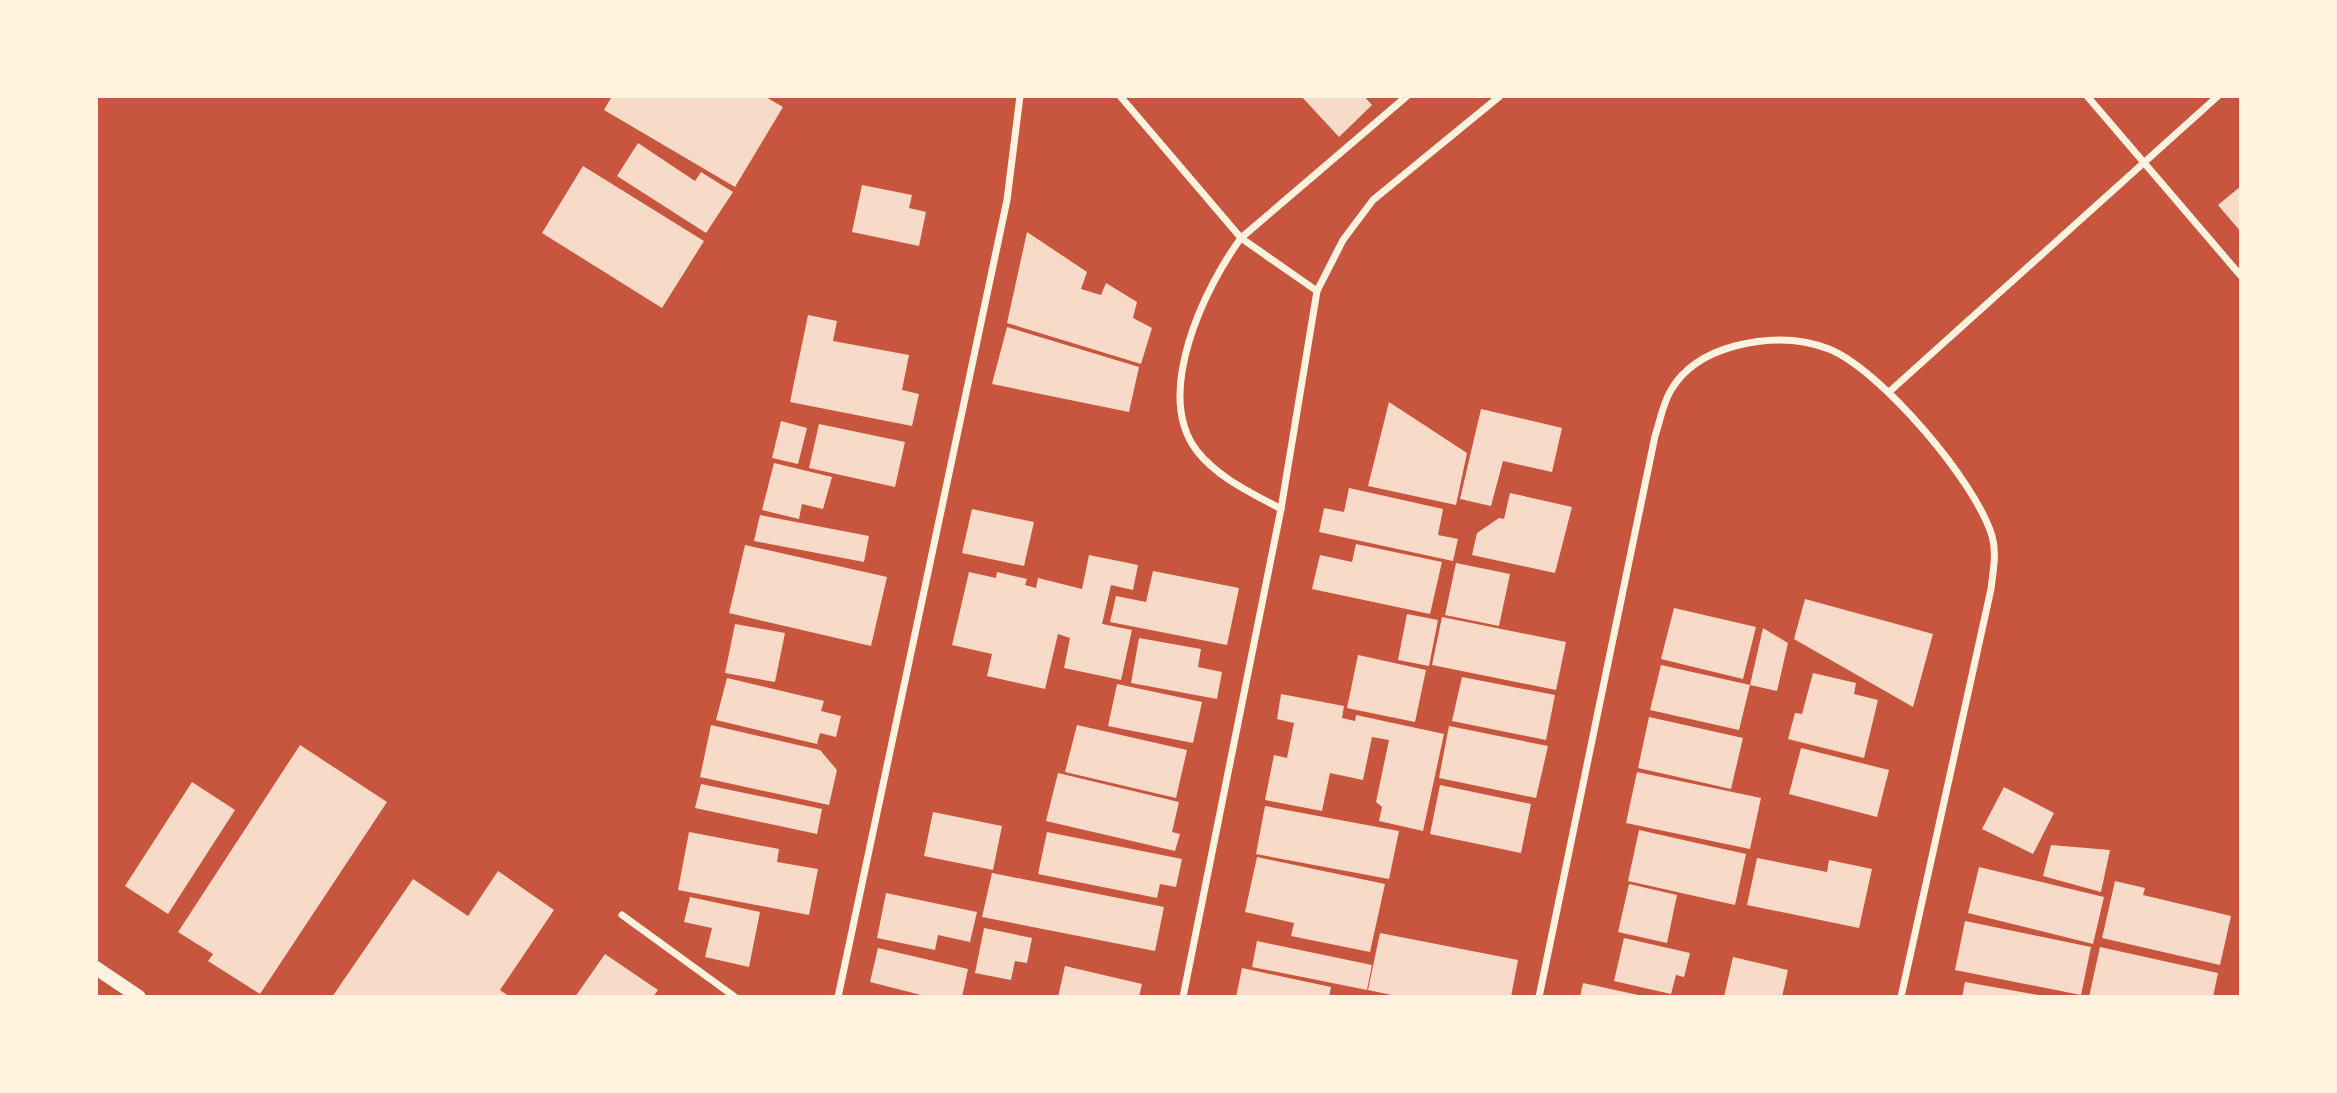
<svg xmlns="http://www.w3.org/2000/svg" width="2337" height="1093" font-family="'Playfair Display',serif">
<style>
.building{fill:#f7dbc8}
.lines{fill:none;stroke-linecap:round;stroke-linejoin:round}
.minor{stroke:#fff3e0;stroke-width:7}
.secondary{stroke:#fff3e0;stroke-width:14}
</style>
<rect width="100%" height="100%" fill="#c8553d"/>
<g class="building">
<path d="M612,96H764L783,107L735,187L604,110Z"/>
<path d="M1301,96H1364L1372,105L1339,137Z"/>
<path d="M638,143L695,181L701,172L733,192L706,233L617,176Z"/>
<path d="M583,166L704,241L662,308L542,233Z"/>
<path d="M862,185L912,195L909,208L926,212L919,246L852,232Z"/>
<path d="M2241,186V232L2218,205Z"/>
<path d="M1027,232L1087,272L1081,289L1101,295L1106,283L1137,302L1133,318L1152,328L1141,364L1007,323Z"/>
<path d="M808,315L837,321L833,341L909,355L902,390L919,394L912,426L790,402Z"/>
<path d="M1007,327L1139,367L1129,412L992,384Z"/>
<path d="M1389,402L1467,453L1456,505L1368,486Z"/>
<path d="M1481,409L1562,428L1552,472L1503,461L1491,506L1460,499Z"/>
<path d="M781,421L807,428L798,464L772,458Z"/>
<path d="M819,424L905,442L895,487L809,468Z"/>
<path d="M774,463L832,477L823,509L802,504L799,519L762,510Z"/>
<path d="M1349,488L1443,509L1438,535L1458,539L1453,561L1319,532L1324,508L1344,512Z"/>
<path d="M1510,493L1572,507L1555,573L1472,555L1477,533L1499,518L1504,519Z"/>
<path d="M972,509L1034,522L1024,566L962,553Z"/>
<path d="M760,515L869,536L864,562L754,541Z"/>
<path d="M1356,544L1442,562L1430,614L1312,589L1320,555L1352,562Z"/>
<path d="M745,545L887,577L871,646L729,613Z"/>
<path d="M1089,555L1138,565L1133,590L1111,585L1102,624L1132,630L1121,680L1064,668L1070,638L1058,634L1045,689L987,676L992,654L952,645L969,572L996,578L997,572L1027,579L1025,585L1036,588L1038,578L1082,589Z"/>
<path d="M1456,563L1510,574L1499,626L1445,615Z"/>
<path d="M1153,571L1239,588L1227,645L1110,622L1116,596L1146,602Z"/>
<path d="M1805,599L1933,634L1913,707L1794,639Z"/>
<path d="M1674,608L1756,627L1743,679L1661,659Z"/>
<path d="M1407,614L1438,620L1429,666L1398,660Z"/>
<path d="M1442,617L1566,642L1556,690L1432,665Z"/>
<path d="M735,624L785,633L775,682L725,673Z"/>
<path d="M1763,628L1788,643L1777,691L1750,685Z"/>
<path d="M1139,638L1201,649L1198,667L1222,672L1217,699L1131,683Z"/>
<path d="M1358,655L1426,670L1415,722L1347,708Z"/>
<path d="M1661,665L1750,685L1739,730L1650,710Z"/>
<path d="M1813,673L1856,683L1854,694L1878,700L1864,758L1788,739L1795,713L1802,714Z"/>
<path d="M1462,677L1555,695L1546,740L1452,721Z"/>
<path d="M727,678L824,701L821,711L841,716L836,737L820,733L817,744L716,720Z"/>
<path d="M1117,684L1202,702L1193,743L1108,726Z"/>
<path d="M1281,694L1344,706L1342,718L1355,721L1356,715L1444,734L1423,831L1379,821L1382,807L1376,802L1389,740L1372,737L1363,780L1330,773L1322,811L1265,800L1274,755L1287,758L1294,723L1277,719Z"/>
<path d="M1649,717L1743,738L1731,789L1638,768Z"/>
<path d="M711,725L820,750L837,770L829,805L700,777Z"/>
<path d="M1077,725L1187,750L1176,798L1065,772Z"/>
<path d="M1449,726L1548,746L1536,798L1439,778Z"/>
<path d="M300,745L387,802L260,994L208,961L213,954L178,932Z"/>
<path d="M1801,748L1889,770L1877,817L1789,794Z"/>
<path d="M1637,772L1761,798L1750,849L1626,823Z"/>
<path d="M1058,773L1179,802L1172,832L1180,834L1175,851L1046,821Z"/>
<path d="M192,782L235,810L168,914L125,886Z"/>
<path d="M701,784L822,809L817,834L695,808Z"/>
<path d="M1440,785L1531,804L1521,853L1430,834Z"/>
<path d="M2004,787L2054,813L2033,854L1982,829Z"/>
<path d="M1265,806L1399,831L1389,879L1256,854Z"/>
<path d="M933,812L1002,826L993,870L924,856Z"/>
<path d="M1639,830L1746,854L1735,905L1628,881Z"/>
<path d="M689,832L779,849L777,862L818,869L809,915L678,890Z"/>
<path d="M1047,832L1182,859L1176,887L1160,884L1157,898L1038,874Z"/>
<path d="M2051,845L2110,850L2101,892L2043,876Z"/>
<path d="M1257,857L1385,884L1370,952L1291,936L1294,923L1245,912Z"/>
<path d="M1757,858L1827,872L1829,860L1872,869L1859,928L1747,905Z"/>
<path d="M1979,867L2104,897L2093,944L1968,913Z"/>
<path d="M498,871L554,910L500,990L510,997H332L413,879L468,916Z"/>
<path d="M992,873L1164,907L1155,951L982,917Z"/>
<path d="M2115,881L2145,888L2143,895L2231,916L2220,965L2102,938Z"/>
<path d="M1629,884L1677,895L1667,943L1618,932Z"/>
<path d="M886,893L977,912L970,942L938,935L935,950L877,938Z"/>
<path d="M690,897L760,912L749,967L705,957L712,928L684,922Z"/>
<path d="M1965,921L2091,947L2081,995L1955,970Z"/>
<path d="M984,928L1032,938L1027,963L1015,961L1011,980L975,973Z"/>
<path d="M1380,933L1518,960L1511,997H1401L1368,990Z"/>
<path d="M1624,938L1690,953L1684,977L1676,975L1671,994L1614,981Z"/>
<path d="M1257,941L1372,965L1367,990L1252,967Z"/>
<path d="M2100,947L2218,973L2213,997H2089Z"/>
<path d="M878,948L968,969L962,997H929L870,982Z"/>
<path d="M605,954L658,990L653,997H575Z"/>
<path d="M1733,957L1788,970L1782,997H1724Z"/>
<path d="M1065,966L1142,984L1139,997H1058Z"/>
<path d="M1242,968L1331,987L1329,997H1236Z"/>
<path d="M1965,982L2038,995V997H1962Z"/>
<path d="M1583,983L1643,996V997H1580Z"/>
</g>
<g class="lines">
<g class="minor">
<path d="M1120,96L1241,238L1317,291"/>
<path d="M2087,96L2241,276"/>
<path d="M1889,392L2218,96"/>
<path d="M1281,509C1252,493 1218,478 1197,451C1153,394 1205,287 1241,238L1407,96"/>
<path d="M622,915L735,997"/>
<path d="M838,997L1007,200L1020,96"/>
<path d="M1183,997L1281,509L1317,291L1343,240L1373,200L1500,96"/>
<path d="M1539,997L1655,436C1660,421 1663,403 1671,390C1685,366 1709,353 1735,346C1766,338 1798,337 1829,349C1881,370 1976,482 1992,536C1997,553 1993,571 1991,589L1901,997"/>
</g>
<path class="secondary" d="M96,968L139,997"/>
</g>
<rect width="2337" height="1093" fill="none" stroke="#fff3e0" stroke-width="196"/>
</svg>
